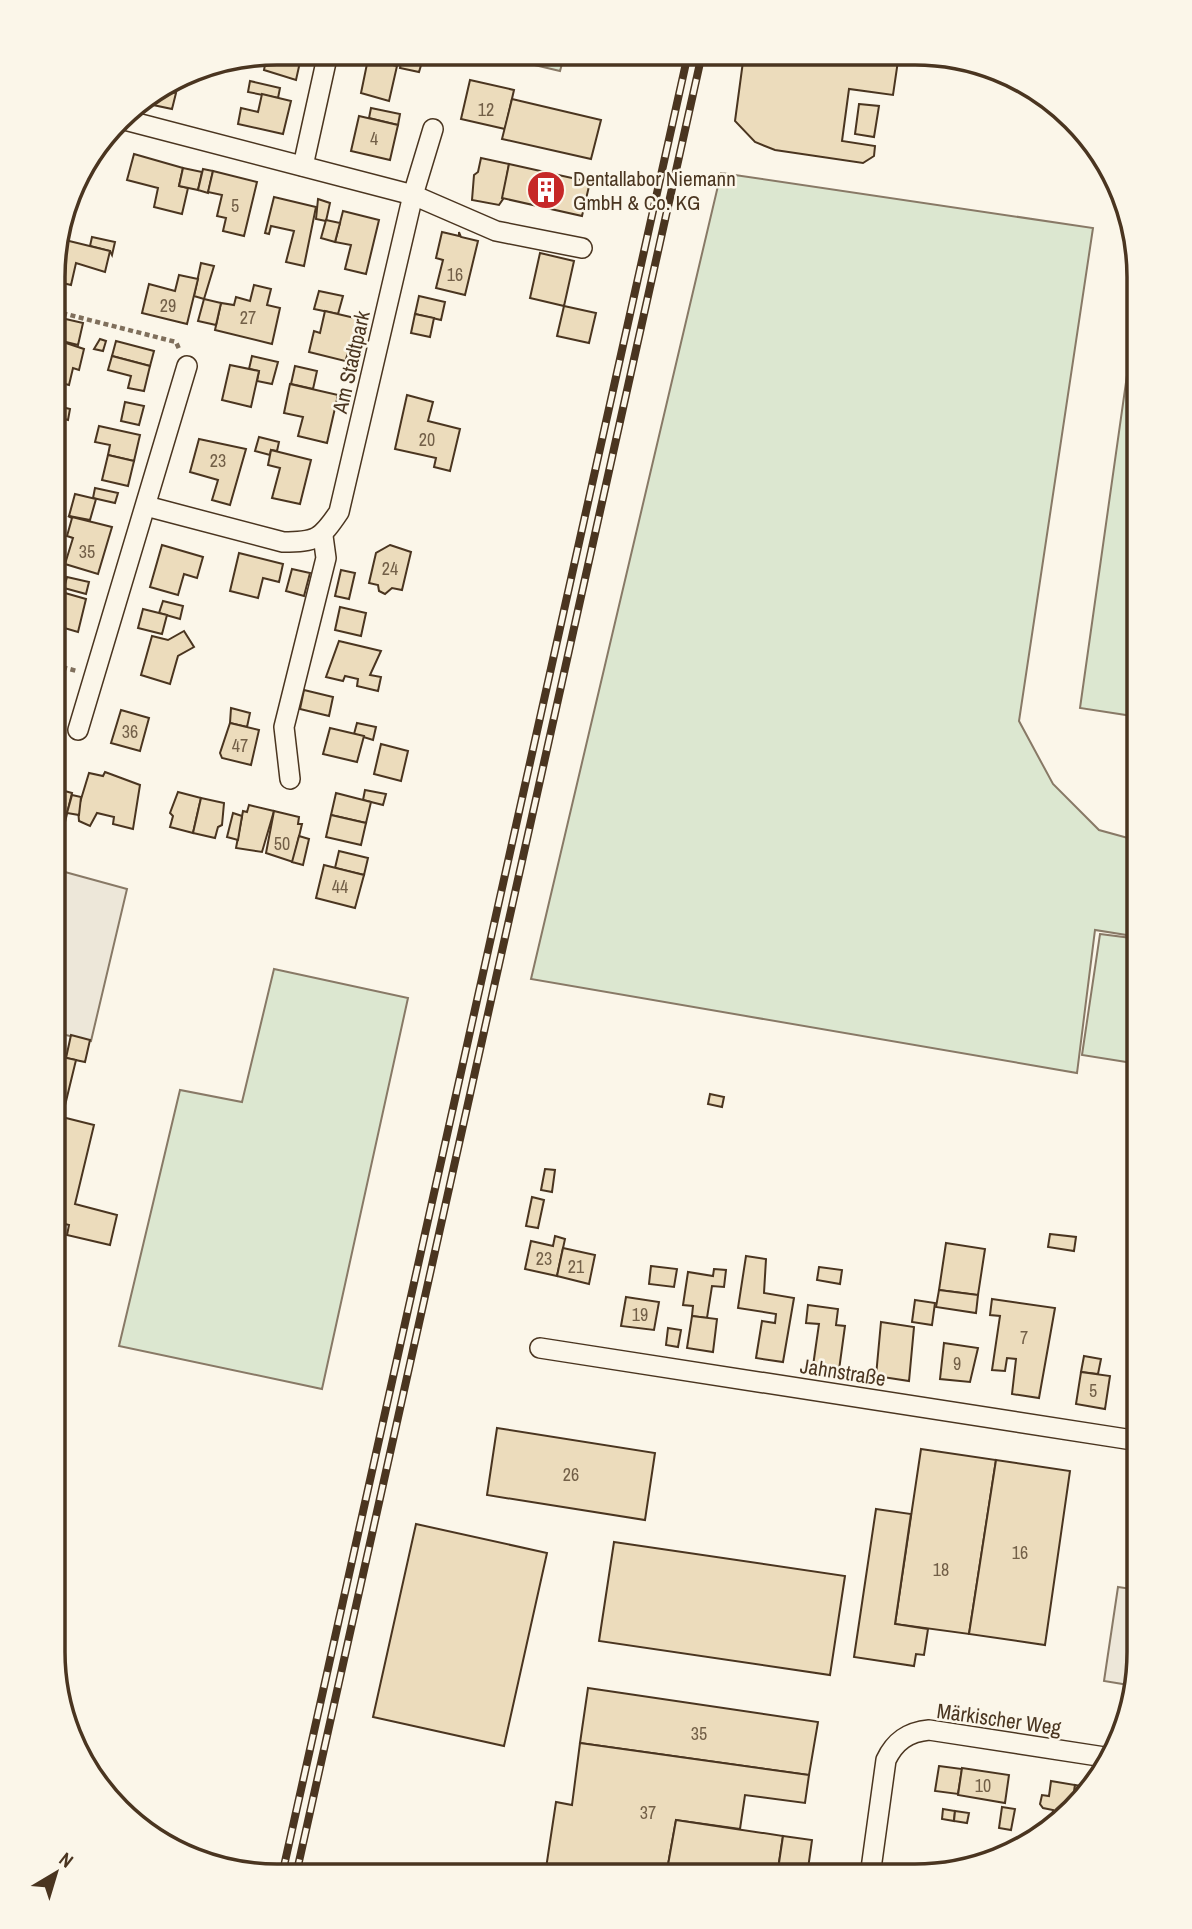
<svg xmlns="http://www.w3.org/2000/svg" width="1192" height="1929" font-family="'Archivo Narrow',sans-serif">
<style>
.green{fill:#dce7d0;stroke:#887966;stroke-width:2}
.parking{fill:#ede7d9;stroke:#887966;stroke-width:2}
.building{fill:#ecdcbc;stroke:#4a3520;stroke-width:2}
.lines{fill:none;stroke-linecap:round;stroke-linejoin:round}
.minor-casing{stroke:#4a3520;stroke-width:22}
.path{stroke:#7f6f5c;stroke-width:4.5;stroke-dasharray:5 3.5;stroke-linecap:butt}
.minor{stroke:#fbf6e9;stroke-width:19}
.rail-casing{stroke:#4a3520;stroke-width:8}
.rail{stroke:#fbf6e9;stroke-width:5;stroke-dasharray:16;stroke-linecap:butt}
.labels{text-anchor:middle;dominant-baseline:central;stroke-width:5;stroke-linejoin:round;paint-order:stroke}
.number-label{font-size:18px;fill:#725f47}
.poi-label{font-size:21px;fill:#4a3520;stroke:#fbf6e9;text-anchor:start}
.street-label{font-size:21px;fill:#4a3520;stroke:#fbf6e9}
.rim{fill:none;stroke:#4a3520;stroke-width:3.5}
</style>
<rect width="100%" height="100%" fill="#fbf6e9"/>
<g class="green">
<path d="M483,53H565L560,71Z"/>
<path d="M721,173L1093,228L1019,721L1053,784L1099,830L1139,841V937L1095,930L1077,1073L531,979Z"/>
<path d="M1129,361L1139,362V717L1080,708Z"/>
<path d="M1100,934L1139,939V1064L1082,1055Z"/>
<path d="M274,969L408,998L322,1389L119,1346L180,1090L242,1102Z"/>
</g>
<g class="parking">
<path d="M54,869L127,889L91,1041L53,1032Z"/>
<path d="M1118,1587L1139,1590V1667L1135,1686L1104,1681Z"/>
</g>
<g class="building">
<path d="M277,53H302L296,80L264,70L267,55Z"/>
<path d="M744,54H899L893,95L849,89L842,141L875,146L874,156L863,163L775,150L755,142L735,121Z"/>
<path d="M402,58L422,62L419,72L400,68Z"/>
<path d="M368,59L397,66L389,101L361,93Z"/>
<path d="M195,69L192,80L180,77L192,69Z"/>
<path d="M470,80L514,90L505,129L461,119Z"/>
<path d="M250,81L280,88L278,98L248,92Z"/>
<path d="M164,87L163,90L176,93L172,109L139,102Z"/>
<path d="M262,94L291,101L283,134L238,124L241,108L258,112Z"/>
<path d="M512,99L601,120L591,159L502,139Z"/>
<path d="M859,104L879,106L874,137L855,134Z"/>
<path d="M371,108L400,114L398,125L369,118Z"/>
<path d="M359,116L398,125L390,160L351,151Z"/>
<path d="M134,154L183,168L179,186L188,188L182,214L154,207L158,188L127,180Z"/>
<path d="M481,158L509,164L503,199L499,205L472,200L474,175L478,172Z"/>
<path d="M509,164L590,182L582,216L502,198Z"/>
<path d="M183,168L202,172L198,190L179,186Z"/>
<path d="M203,169L213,171L208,193L198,190Z"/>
<path d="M213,171L257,182L244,236L223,231L226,218L217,216L222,195L208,192Z"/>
<path d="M274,197L316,207L304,266L286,262L294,231L271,226L269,234L265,233Z"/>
<path d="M318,199L330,203L326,221L316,219Z"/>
<path d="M343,211L379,220L366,274L345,269L351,245L335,242Z"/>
<path d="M326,220L340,223L335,242L321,238Z"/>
<path d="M442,232L459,236V232L461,237L478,241L465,295L436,288L443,260L436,258Z"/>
<path d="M92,237L115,242L112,255L110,251L90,246Z"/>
<path d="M61,239L110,251L105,272L76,263L71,285L54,281Z"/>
<path d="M540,253L574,261L564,306L530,298Z"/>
<path d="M201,263L214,266L204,299L194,296Z"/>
<path d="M179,275L198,279L187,324L142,313L149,284L175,291Z"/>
<path d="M254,285L271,289L267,305L280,308L272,344L215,330L221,303L234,305L236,297L250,301Z"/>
<path d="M319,291L343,296L338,314L314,309Z"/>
<path d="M419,296L445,302L441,320L415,314Z"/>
<path d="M204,299L221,303L216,325L198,321Z"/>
<path d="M564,306L596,313L589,343L557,336Z"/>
<path d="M325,311L359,319L346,359L349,362L309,352L314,331L320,333Z"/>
<path d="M415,314L434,318L430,337L411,333Z"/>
<path d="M57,317L83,323L78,345L54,339Z"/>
<path d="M54,339L84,349L79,370L73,368L69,385L54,381Z"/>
<path d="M100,339L106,341L103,351L94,349Z"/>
<path d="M116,341L154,351L150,366L112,356Z"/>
<path d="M112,356L150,366L144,391L128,388L131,376L108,370Z"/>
<path d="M252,356L278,362L272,384L257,381L259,371L249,369Z"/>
<path d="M230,365L259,371L251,407L222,400Z"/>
<path d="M295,366L317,371L313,389L291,384Z"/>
<path d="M290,384L338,395L327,443L298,436L303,417L284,413Z"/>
<path d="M407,395L433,402L428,421L460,429L450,471L434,467L436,458L395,449Z"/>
<path d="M125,402L144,406L139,425L121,421Z"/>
<path d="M54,405L70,409L68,420L54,416Z"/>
<path d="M99,426L140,435L134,461L108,455L110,445L95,442Z"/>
<path d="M259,437L279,442L277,451L271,450L270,455L255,451Z"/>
<path d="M199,439L246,449L230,505L212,500L218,480L190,472Z"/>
<path d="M271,450L311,460L300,504L272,498L280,468L268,465Z"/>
<path d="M108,455L134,461L128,486L102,480Z"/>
<path d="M95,488L118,493L115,503L93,498Z"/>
<path d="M75,494L96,499L90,520L69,516Z"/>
<path d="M68,516L112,527L98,574L65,564L73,538L67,536L72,518Z"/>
<path d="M162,545L203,557L197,578L184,574L178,595L150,587Z"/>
<path d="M390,545L411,552L402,590L392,588L385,594L379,591L378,585L369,583L376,553Z"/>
<path d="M239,553L283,564L279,582L263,578L258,598L230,591Z"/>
<path d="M292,569L310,573L304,596L286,591Z"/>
<path d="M341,570L355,573L349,599L335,596Z"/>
<path d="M67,577L89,582L86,594L64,588Z"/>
<path d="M58,591L86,599L78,632L54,625V606Z"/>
<path d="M163,601L183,606L180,619L159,613Z"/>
<path d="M340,607L366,613L361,636L335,630Z"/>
<path d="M143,609L167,615L162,634L138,628Z"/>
<path d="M184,631L194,647L178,656L170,684L141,675L152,636L168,640Z"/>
<path d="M339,641L381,651L370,675L381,677L378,691L357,686L358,679L345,676L343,681L326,677Z"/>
<path d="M304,690L333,697L329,716L300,709Z"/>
<path d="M231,708L250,713L247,727L230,723Z"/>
<path d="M121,710L149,718L140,751L111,743Z"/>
<path d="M230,723L259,730L251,765L222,758L220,753Z"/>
<path d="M357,723L376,727L373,740L354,734Z"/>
<path d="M330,728L364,736L357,762L323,754Z"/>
<path d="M381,744L408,751L401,781L374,774Z"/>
<path d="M105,772L140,785L133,829L113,824L114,817L97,813L90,826L79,821L78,809L89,773L103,776Z"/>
<path d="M54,788L61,790L55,812H54Z"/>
<path d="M61,790L72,793L65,822L54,820Z"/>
<path d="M365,790L386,794L383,805L363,800Z"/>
<path d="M178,792L201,798L193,833L170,827L173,816L170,813Z"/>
<path d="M336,793L371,802L366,823L331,815Z"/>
<path d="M72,795L81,797L79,815L67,813Z"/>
<path d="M201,798L224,803L222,825L218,827L215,838L193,833Z"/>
<path d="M249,805L274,811L262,852L236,848L243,811L247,812Z"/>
<path d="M274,811L299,817L298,824H302L293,862L266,853Z"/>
<path d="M233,813L242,816L238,840L227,837Z"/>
<path d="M331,815L366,823L361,845L326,837Z"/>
<path d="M299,836L309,839L303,865L292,862Z"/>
<path d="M339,851L368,858L364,875L335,868Z"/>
<path d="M324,865L364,875L355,908L316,898Z"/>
<path d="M71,1035L90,1040L85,1062L66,1058Z"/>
<path d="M53,1055L76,1060L53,1155Z"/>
<path d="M710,1094L724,1097L722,1107L708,1104Z"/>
<path d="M62,1117L94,1125L75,1204L117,1215L110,1245L67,1235L69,1225L53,1221V1155Z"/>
<path d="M545,1169L555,1170L552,1192L541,1190Z"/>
<path d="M532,1197L544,1200L538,1228L526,1226Z"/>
<path d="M1050,1234L1076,1237L1074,1251L1048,1247Z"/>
<path d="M555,1236L565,1239L557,1276L525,1269L531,1241L553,1246Z"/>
<path d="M946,1243L985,1249L978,1295L939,1290Z"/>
<path d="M563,1248L595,1255L589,1284L557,1276Z"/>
<path d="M746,1256L766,1259L764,1293L794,1298L783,1362L756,1358L762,1321L775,1323L776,1314L738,1308Z"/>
<path d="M651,1266L677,1269L674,1287L649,1284Z"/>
<path d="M819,1267L842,1270L840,1284L817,1280Z"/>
<path d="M714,1269L726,1270L724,1287L712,1286L707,1318L692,1316L693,1306L683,1305L688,1272L713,1276Z"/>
<path d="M939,1290L978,1295L976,1313L936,1307Z"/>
<path d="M626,1297L659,1302L654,1330L621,1326Z"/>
<path d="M992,1299L1055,1308L1039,1398L1012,1394L1016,1359L1007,1358L1005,1371L992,1370L1000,1316L990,1315Z"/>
<path d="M915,1300L935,1303L932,1325L912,1322Z"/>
<path d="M808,1305L838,1309L836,1325L845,1326L839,1370L813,1366L819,1324L806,1323Z"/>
<path d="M692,1316L717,1319L713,1352L687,1348Z"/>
<path d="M881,1322L914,1327L909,1381L876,1376Z"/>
<path d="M668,1328L681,1330L678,1347L666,1345Z"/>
<path d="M944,1343L978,1348L970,1382L940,1379Z"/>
<path d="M1084,1356L1101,1359L1098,1374L1081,1372Z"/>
<path d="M1081,1372L1110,1376L1105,1409L1076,1404Z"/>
<path d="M497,1428L655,1453L645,1520L487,1495Z"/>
<path d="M921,1449L996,1460L969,1634L895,1624Z"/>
<path d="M996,1460L1070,1471L1045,1645L969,1634Z"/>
<path d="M876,1509L911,1514L895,1624L928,1629L924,1655L916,1654L914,1666L854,1657Z"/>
<path d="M416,1524L547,1553L504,1746L373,1717Z"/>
<path d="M614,1542L845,1576L830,1675L599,1641Z"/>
<path d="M588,1688L818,1722L809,1775L580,1743Z"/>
<path d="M580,1743L809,1775L805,1803L745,1795L740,1829L676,1820L666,1876L545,1875L556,1802L572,1805Z"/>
<path d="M939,1766L962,1769L958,1794L935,1791Z"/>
<path d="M962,1768L1009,1775L1005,1803L958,1795Z"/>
<path d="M1051,1781L1075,1785L1073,1804L1052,1820L1053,1810L1043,1808L1040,1804L1042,1795L1049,1796Z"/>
<path d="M1075,1785L1094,1788L1073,1804Z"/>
<path d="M1002,1807L1015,1809L1011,1830L999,1828Z"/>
<path d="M943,1809L955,1811L954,1821L942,1819Z"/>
<path d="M955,1811L969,1813L967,1823L954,1821Z"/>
<path d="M676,1820L783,1836L777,1876H666Z"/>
<path d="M783,1836L812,1840L807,1876H777Z"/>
</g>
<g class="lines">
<defs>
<g id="minor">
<path d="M121,119L413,195L496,231L582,248"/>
<path d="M303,166L328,53"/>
<path d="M146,506L283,542C316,542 321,539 339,512L413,195L433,129"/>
<path d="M78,730L187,366"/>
<path d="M290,779L284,727L326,558L323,536"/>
<path d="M540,1348L1139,1441"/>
<path d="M870,1876L886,1760C895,1741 908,1732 929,1730L1111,1758"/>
</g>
</defs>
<use href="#minor" class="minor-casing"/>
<g class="path">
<path d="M54,311L176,342L180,351"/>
<path d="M54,665L77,671"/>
</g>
<use href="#minor" class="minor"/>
<defs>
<g id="rail">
<path d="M282,1875L688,54"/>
<path d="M296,1875L702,54"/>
</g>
</defs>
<use href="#rail" class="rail-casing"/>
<use href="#rail" class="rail"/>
</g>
<defs>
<symbol id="building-disc" viewBox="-11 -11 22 22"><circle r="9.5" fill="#c62828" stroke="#fbf6e9"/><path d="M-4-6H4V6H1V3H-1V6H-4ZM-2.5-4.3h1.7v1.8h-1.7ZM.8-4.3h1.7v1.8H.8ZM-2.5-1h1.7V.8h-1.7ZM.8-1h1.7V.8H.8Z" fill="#fff"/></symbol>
</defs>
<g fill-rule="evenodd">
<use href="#building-disc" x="524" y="168" width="44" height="44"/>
</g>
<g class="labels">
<g class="number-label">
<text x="486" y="109">12</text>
<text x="374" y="138">4</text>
<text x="235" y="205">5</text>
<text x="455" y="274">16</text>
<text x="168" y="305">29</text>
<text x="248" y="317">27</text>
<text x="427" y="439">20</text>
<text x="218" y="460">23</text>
<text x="87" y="551">35</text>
<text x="390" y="568">24</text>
<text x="130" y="731">36</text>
<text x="240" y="745">47</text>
<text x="282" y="843">50</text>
<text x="340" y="886">44</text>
<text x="544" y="1258">23</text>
<text x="576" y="1266">21</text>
<text x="640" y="1314">19</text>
<text x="1024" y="1337">7</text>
<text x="957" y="1363">9</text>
<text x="1093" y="1390">5</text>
<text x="571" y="1474">26</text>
<text x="1020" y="1552">16</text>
<text x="941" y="1569">18</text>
<text x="699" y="1733">35</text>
<text x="983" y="1785">10</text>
<text x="648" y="1812">37</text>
</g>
<g class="poi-label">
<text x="573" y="178">Dentallabor Niemann<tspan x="573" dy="24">GmbH &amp; Co. KG</tspan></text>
</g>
<g class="street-label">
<text transform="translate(351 362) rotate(-77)">Am Stadtpark</text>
<text transform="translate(843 1372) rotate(9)">Jahnstraße</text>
<text transform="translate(999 1719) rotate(8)">Märkischer Weg</text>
</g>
</g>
<path d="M0 0H1192V1929H0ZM277 65H915A212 212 0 0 1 1127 277V1652A212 212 0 0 1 915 1864H277A212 212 0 0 1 65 1652V277A212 212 0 0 1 277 65Z" fill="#fbf6e9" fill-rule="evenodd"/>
<path class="rim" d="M277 65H915A212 212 0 0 1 1127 277V1652A212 212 0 0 1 915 1864H277A212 212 0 0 1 65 1652V277A212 212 0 0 1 277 65Z"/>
<g transform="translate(56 1873) rotate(38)" stroke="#fbf6e9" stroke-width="5" paint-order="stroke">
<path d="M0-5L12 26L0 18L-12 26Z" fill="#4a3520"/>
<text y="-10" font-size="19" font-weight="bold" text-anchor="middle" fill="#4a3520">N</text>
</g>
</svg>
